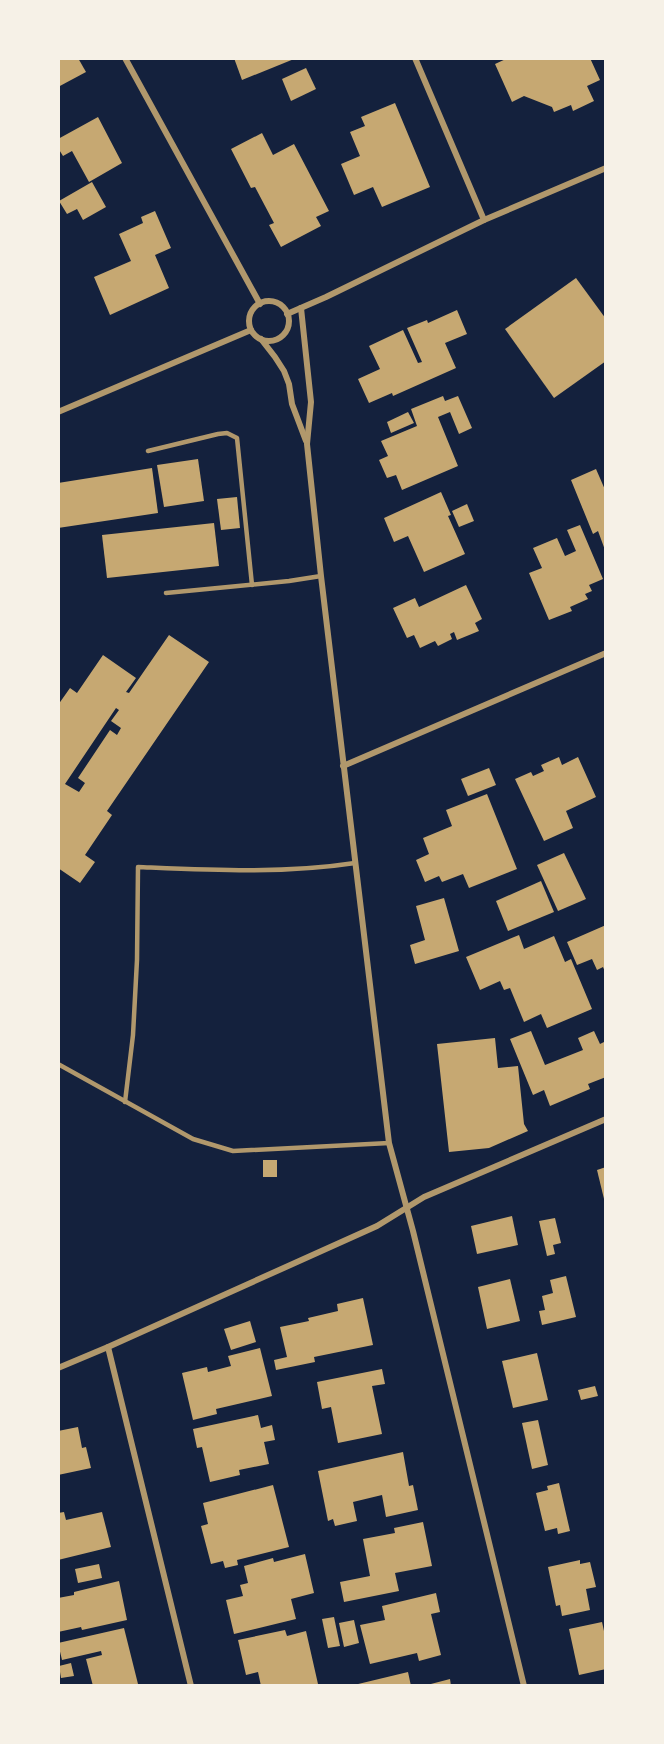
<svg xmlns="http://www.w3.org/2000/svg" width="664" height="1744" font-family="Poppins,sans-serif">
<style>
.building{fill:#c6a872;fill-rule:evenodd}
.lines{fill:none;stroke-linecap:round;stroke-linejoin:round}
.service{stroke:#b1986c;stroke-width:4.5}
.minor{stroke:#b1986c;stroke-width:6}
</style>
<rect width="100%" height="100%" fill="#14213d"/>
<g class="building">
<path d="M58,58H78L86,72L58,87Z"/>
<path d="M234,58H294V59L242,80Z"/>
<path d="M508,58H590L600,80L587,86L594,101L573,111L571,105L554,112L552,107L524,96L512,102L495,64Z"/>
<path d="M306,68L316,89L291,101L282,79Z"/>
<path d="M395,103L430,187L382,207L373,187L354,195L341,164L360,156L350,132L365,126L361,117Z"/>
<path d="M98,117L122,163L89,182L72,151L63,156L58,148V139Z"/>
<path d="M262,133L273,155L294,144L329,211L316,217L321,226L281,247L269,225L274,223L255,187L251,188L231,149Z"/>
<path d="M92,182L106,207L83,220L77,209L67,214L59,201Z"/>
<path d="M155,211L171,248L155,255L169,288L110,315L94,277L131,261L119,234L143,223L141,217Z"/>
<path d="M576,278L606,319V361L554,398L505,329Z"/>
<path d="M457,310L467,334L445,343L456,368L393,396L392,393L369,403L358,379L380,369L369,346L403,330L418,363L422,362L407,328L427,320L428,323Z"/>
<path d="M443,396L445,401L458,396L472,428L459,434L450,412L438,417L458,466L402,490L396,475L387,478L379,460L388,456L381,441L417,426L411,409Z"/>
<path d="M408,412L414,423L391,433L387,422Z"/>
<path d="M198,459L204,501L164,507L157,465Z"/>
<path d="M152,468L158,513L58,528V483Z"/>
<path d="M596,469L606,492L605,550L598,531L593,534L571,480Z"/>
<path d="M441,492L451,515L448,516L465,554L424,572L408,536L394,542L384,518Z"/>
<path d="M237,497L240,528L221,530L217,499Z"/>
<path d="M467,504L474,521L459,527L452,511Z"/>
<path d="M214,523L219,566L107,578L102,535Z"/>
<path d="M580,525L603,579L589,585L592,591L585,594L588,599L570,607L572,611L549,620L529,573L542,568L533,548L557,538L565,556L576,551L567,530Z"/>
<path d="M466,585L482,619L475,623L479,631L457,640L454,632L450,634L452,639L438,646L435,641L420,648L414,635L407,638L393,608L415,598L419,607Z"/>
<path d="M169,635L209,662L107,811L112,815L85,855L95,862L80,883L58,868V722L60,720L58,719V705L70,688L77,693L103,655L136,678L126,692L129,693ZM116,708L119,710L111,721L121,728L117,735L110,730L78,778L85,783L79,792L65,784Z"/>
<path d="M559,757L562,765L578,757L596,797L566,811L573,828L544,841L515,779L531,772L533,776L544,771L541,765Z"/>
<path d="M489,768L496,785L468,796L461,779Z"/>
<path d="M487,794L517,869L469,888L463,874L442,882L439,876L425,882L416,860L429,854L423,838L452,826L446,810Z"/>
<path d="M564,853L586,899L558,911L537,865Z"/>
<path d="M541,881L554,912L508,931L496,901Z"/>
<path d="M444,898L459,951L415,964L410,945L425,940L416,906Z"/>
<path d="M606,925V974L603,967L597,970L592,959L577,965L567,942Z"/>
<path d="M519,935L524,949L554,936L565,962L571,959L592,1009L547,1028L541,1014L524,1022L510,988L504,990L500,981L480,990L466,957Z"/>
<path d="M531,1031L545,1065L583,1050L578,1038L594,1031L600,1044L604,1042L606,1045V1077L588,1084L590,1089L550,1106L544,1090L533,1095L510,1039Z"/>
<path d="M495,1038L498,1068L518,1066L524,1124L528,1131L489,1148L449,1152L437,1044Z"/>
<rect x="263" y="1160" width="14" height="17"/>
<path d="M606,1167V1202L605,1203L597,1170Z"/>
<path d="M512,1216L518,1245L477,1254L471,1226Z"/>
<path d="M555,1218L561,1243L553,1245L555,1254L547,1256L539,1221Z"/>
<path d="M566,1276L576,1317L542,1325L539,1311L545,1310L542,1296L553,1293L550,1280Z"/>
<path d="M510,1279L520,1321L487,1329L478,1287Z"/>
<path d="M363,1298L373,1345L314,1357L315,1362L276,1370L274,1360L287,1357L280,1327L309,1321L308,1318L338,1311L337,1304Z"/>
<path d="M250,1321L256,1342L231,1350L224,1329Z"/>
<path d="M260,1348L272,1396L216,1409L217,1414L193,1420L182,1373L207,1367L208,1372L231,1366L228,1356Z"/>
<path d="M537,1353L548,1400L513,1408L502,1361Z"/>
<path d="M382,1369L385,1384L372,1386L382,1434L338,1443L331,1407L322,1409L317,1382Z"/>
<path d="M595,1386L598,1396L581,1400L578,1390Z"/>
<path d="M258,1415L261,1428L272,1425L275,1440L264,1442L269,1464L239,1470L240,1475L210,1482L202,1447L197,1448L193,1429Z"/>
<path d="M538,1420L548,1465L532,1469L522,1423Z"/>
<path d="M78,1427L82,1448L86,1447L91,1468L58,1475V1431Z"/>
<path d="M403,1452L409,1486L413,1485L418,1510L386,1517L382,1495L353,1502L357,1521L335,1526L333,1519L328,1521L318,1471Z"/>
<path d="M559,1483L570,1531L558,1534L557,1528L545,1531L536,1493L548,1490L547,1486Z"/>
<path d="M273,1485L289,1547L237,1560L238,1565L225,1568L223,1561L211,1564L201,1526L208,1524L203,1503Z"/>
<path d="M64,1512L66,1520L102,1512L111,1547L58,1560V1513Z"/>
<path d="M423,1522L432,1566L395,1573L399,1591L344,1602L340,1582L370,1576L363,1539L395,1533L394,1528Z"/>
<path d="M305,1554L314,1593L291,1599L296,1619L234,1634L226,1600L243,1596L240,1585L248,1583L244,1566L273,1558L274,1562Z"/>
<path d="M580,1560V1564L590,1562L596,1587L586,1589L590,1610L562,1616L560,1605L556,1606L548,1567Z"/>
<path d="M99,1564L102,1578L78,1583L75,1569Z"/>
<path d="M119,1581L127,1620L82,1630L81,1627L58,1632V1598L74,1595V1592Z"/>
<path d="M436,1593L440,1612L431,1614L441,1655L419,1661L417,1653L370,1664L360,1625L385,1620L382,1606Z"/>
<path d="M334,1617L340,1646L328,1648L322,1619Z"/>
<path d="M354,1620L359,1643L344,1647L339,1623Z"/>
<path d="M602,1622L606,1640V1669L579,1675L569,1629Z"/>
<path d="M124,1628L138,1684L93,1686L86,1659L102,1655L101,1651L62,1660L58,1643Z"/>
<path d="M285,1630L287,1636L306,1631L318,1684L261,1686L258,1672L246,1675L238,1640Z"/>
<path d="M71,1663L74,1676L61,1678L59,1666Z"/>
<path d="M408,1672L411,1686H354V1685Z"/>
<path d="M450,1679L451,1686H428L427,1685Z"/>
</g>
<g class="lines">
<g class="service">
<path d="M148,451L218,434L227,433L237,438L252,585"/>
<path d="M166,593L289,581L321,576"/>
<path d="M58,1064L193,1139L233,1151L389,1143"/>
<path d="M125,1102L133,1035L137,960L138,867C210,870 283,874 355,863"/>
</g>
<g class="minor">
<path d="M125,58L260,304"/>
<path d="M415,58L484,220"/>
<circle cx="269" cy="321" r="20"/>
<path d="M301,308L311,402L307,444L321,576L389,1143L413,1231L524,1686"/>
<path d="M287,314L326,297L484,220L606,168"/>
<path d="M261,339L275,357L284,371L289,384L292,404L306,441"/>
<path d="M58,412L251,330"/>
<path d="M343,766L606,653"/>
<path d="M108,1347L191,1686"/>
<path d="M58,1368L108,1347L377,1226L424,1197L606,1119"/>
</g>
</g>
<rect width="664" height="1744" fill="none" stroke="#f6f1e7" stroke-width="120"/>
</svg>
